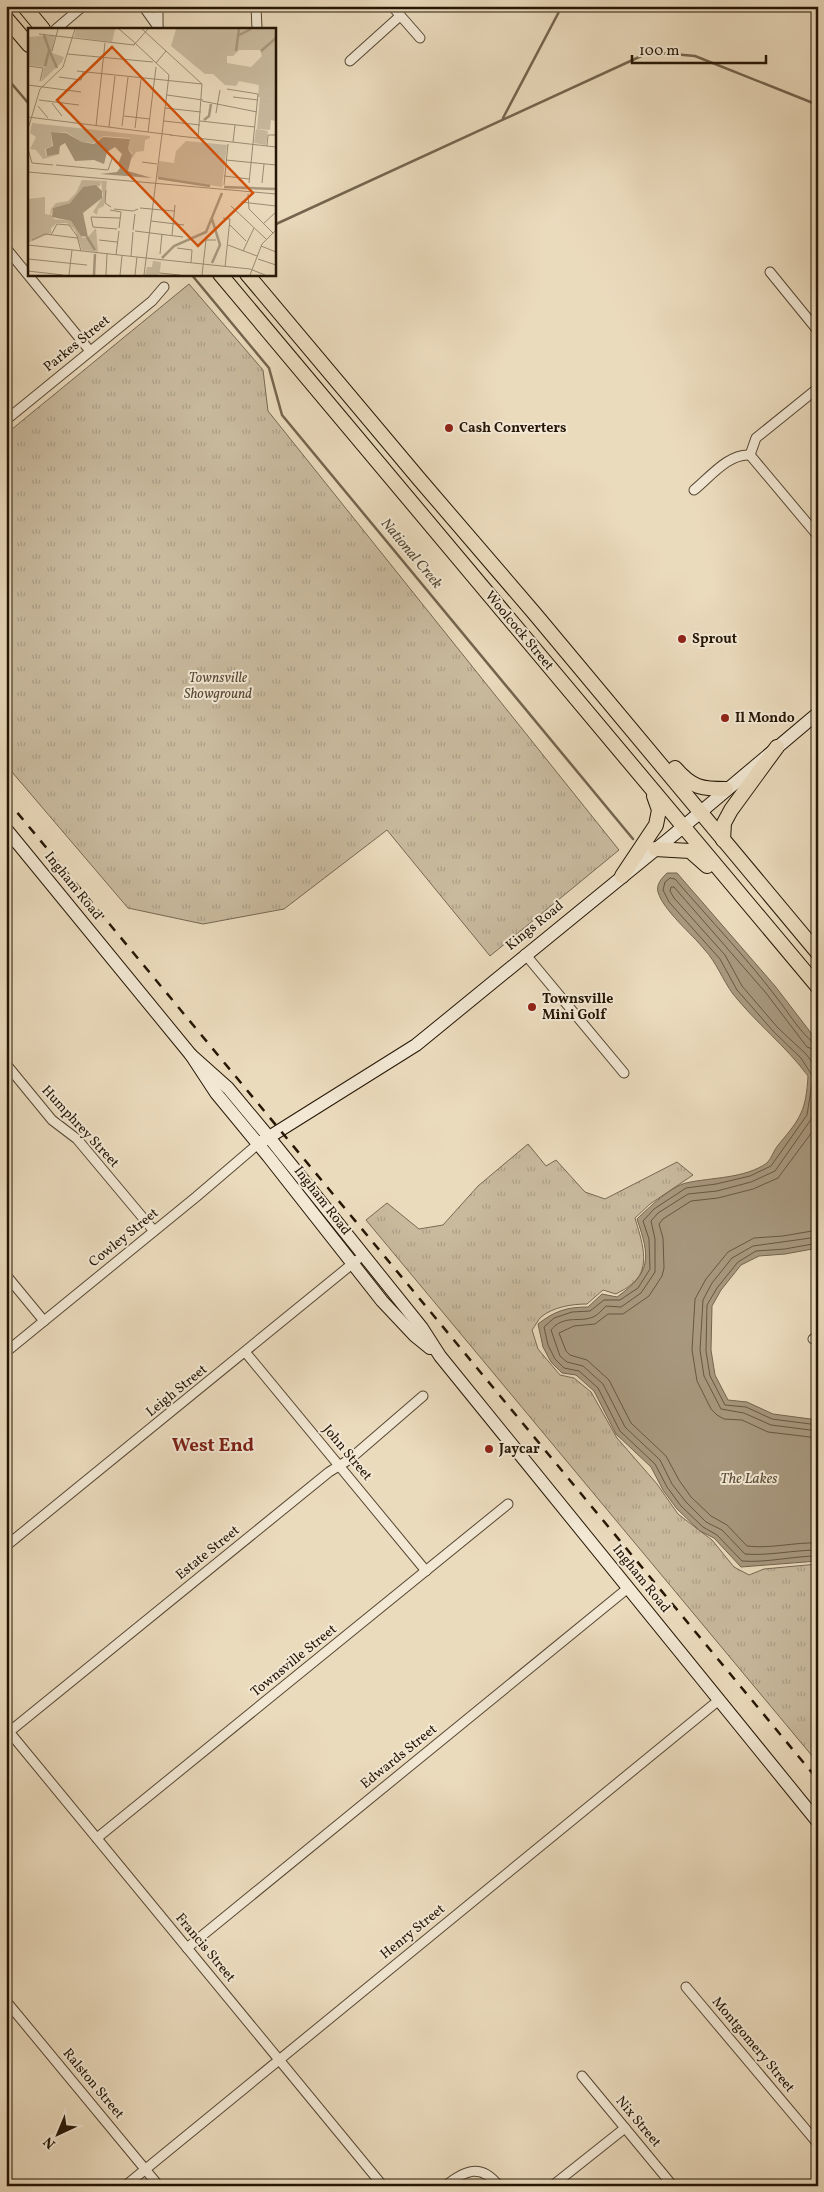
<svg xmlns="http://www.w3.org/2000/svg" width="824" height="2192" font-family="Vollkorn,serif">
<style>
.park{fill:url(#park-tufts);stroke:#776852}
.water{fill:#a8987e;stroke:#74644e}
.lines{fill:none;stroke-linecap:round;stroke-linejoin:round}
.shore{stroke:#665742;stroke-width:1}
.stream{stroke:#74644e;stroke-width:2.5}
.street-casing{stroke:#564733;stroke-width:11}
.secondary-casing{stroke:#251605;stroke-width:14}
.primary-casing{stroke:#251605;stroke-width:16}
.street{stroke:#f2e8d4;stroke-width:9}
.secondary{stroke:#f2e8d4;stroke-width:12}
.primary{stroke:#ebdbbd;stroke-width:14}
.rail{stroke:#251605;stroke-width:2.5;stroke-dasharray:9 9;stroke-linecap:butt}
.poi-dot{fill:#8f2418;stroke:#f2e8d4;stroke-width:2}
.labels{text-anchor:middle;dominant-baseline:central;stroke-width:4;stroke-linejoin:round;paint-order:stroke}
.street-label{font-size:14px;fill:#251605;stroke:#f2e8d4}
.poi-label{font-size:14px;font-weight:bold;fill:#251605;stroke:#f2e8d4;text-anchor:start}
.park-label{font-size:14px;font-style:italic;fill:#564733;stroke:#f2e8d4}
.water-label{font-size:15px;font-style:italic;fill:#594a35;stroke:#f2e8d4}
.district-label{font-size:19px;font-weight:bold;fill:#7a1f14;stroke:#f2e8d4}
.inset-river{fill:none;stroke:#a8987e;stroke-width:2.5}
.inset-road{fill:none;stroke:#9c8c73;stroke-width:1}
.view{fill:#d4520b;fill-opacity:0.15;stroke:#d4520b;stroke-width:2.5}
.inset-edge{fill:none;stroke:#251605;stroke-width:2.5}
</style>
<defs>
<pattern id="park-tufts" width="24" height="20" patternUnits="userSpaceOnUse" patternTransform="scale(1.25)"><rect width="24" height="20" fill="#c9ba9e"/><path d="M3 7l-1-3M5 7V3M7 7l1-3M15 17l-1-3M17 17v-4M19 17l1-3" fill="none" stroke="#ac9f87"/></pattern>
</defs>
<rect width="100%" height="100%" fill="#ebdbbd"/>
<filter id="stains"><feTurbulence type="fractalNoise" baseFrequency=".004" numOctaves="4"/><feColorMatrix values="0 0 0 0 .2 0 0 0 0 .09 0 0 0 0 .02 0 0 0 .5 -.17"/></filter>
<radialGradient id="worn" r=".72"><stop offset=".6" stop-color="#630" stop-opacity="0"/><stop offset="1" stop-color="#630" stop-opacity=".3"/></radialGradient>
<g class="park">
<path d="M189,284L263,370L268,411L619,850L490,956L387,830L284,909L203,924L128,908L6,765V434Z"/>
<path d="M528,1144L546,1166L556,1160L585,1192L605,1199L677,1162L693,1175L650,1204L635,1218C641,1239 652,1267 633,1283C628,1288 621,1291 616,1294L603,1290L587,1304C572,1304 553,1307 541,1317C538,1320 535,1326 532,1330L538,1349L560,1375L574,1378L591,1392L617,1438L657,1484L678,1514L712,1540L734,1567L749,1575L764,1569L818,1564V1763L366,1220L387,1203L419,1229L443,1225L478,1186Z"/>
</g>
<path class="water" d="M667,873H677L775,986L818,1042V1248L785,1254L759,1256L741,1265L721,1290L712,1306L711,1350L715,1375L728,1400L747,1402L773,1414L818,1420V1561L741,1567L714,1538L700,1531L677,1509L663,1490L651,1467L616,1434L594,1391L576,1375L562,1373L551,1362L543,1347L538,1324C555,1311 566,1307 588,1307L602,1294L617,1297C652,1272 650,1257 637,1219C648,1208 672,1186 686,1183C712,1177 744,1179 767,1163C772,1158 774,1149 779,1144C801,1118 806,1110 808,1076C786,1046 756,1023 733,994C722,979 717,963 704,949C692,934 663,910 658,892C656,884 662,878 667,873Z"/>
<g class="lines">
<g class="shore">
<path d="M818,1044C807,1043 788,1012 780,1002C748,959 710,920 675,879L670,878L665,882L663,890L669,902L720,959L737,990L774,1032L801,1058L813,1077L807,1115L771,1166L750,1176L716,1184L686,1188L654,1209L643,1221L649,1239L650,1269L638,1288L620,1300H604L590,1311L572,1312L554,1318L544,1327L548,1345L555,1359L564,1368L579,1371L598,1388L620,1431L655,1464L667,1487L681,1506L703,1527L717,1535L742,1561C767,1563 792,1556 818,1556"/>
<path d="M818,1051L807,1047L766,993L674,887H671L670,891L674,898L725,955L742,986L778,1028L806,1054L818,1070"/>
<path d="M818,1096L812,1118L775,1171L751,1182L717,1191L688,1194L658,1213L651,1221L655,1239V1272L641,1293L621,1307L606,1306C602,1310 598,1315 593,1317C579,1323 564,1314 551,1330L560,1356L567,1362L583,1366L603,1384L625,1427L660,1460L672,1484L686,1502L706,1522L722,1530L745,1554C769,1556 793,1550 818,1550"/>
<path d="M818,1124L778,1178L753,1189L718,1198L691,1201L663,1219L659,1224L663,1238L664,1268L662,1276L649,1296L623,1314H608L595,1324L574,1326L559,1333L566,1351L570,1355L587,1360L609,1380L631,1423L666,1456L679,1480L691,1497L711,1516L727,1525L747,1546C771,1549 794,1542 818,1543"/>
<path d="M818,1230L783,1236L754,1238L728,1252L706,1279L695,1299L692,1350L697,1381L711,1409L717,1415L724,1419L742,1420L768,1432L818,1438"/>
<path d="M818,1237L753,1246L732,1258L712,1283L703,1300L700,1350L704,1376L721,1409L744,1413L771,1425L818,1431"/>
<path d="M818,1243L785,1249L756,1251L738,1262L717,1288L707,1305L706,1351L710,1376L725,1405L746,1407L772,1419L818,1425"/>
</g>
<g class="stream">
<path d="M6,77L29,104"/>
<path d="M503,118L562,6"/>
<path d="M274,225L650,52L695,56L818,105"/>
<path d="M191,274L269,368L282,415L633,839"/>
</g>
<defs>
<g id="street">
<path d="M143,6L158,27"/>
<path d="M158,6V26"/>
<path d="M256,6L257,29"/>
<path d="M392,6L420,38"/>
<path d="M56,29L83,6"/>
<path d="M350,61L400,16"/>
<path d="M6,248L90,351"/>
<path d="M770,272L818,331"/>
<path d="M6,420L152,301L164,287"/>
<path d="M750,455L818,536"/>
<path d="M750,455L756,438L818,388"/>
<path d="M694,490C710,477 729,453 750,455"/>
<path d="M525,954L624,1073"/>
<path d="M6,1064L52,1120L77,1139L154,1231"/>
<path d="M6,1275L44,1321"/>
<path d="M813,1339L818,1336"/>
<path d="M6,1352L196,1197L258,1144"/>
<path d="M246,1353L426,1571"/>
<path d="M6,1546L357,1260"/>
<path d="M6,1728L383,2186"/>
<path d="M9,1732L329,1472L350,1459L423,1396"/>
<path d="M97,1838L508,1504"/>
<path d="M187,1948L628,1588"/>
<path d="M686,1987L818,2144"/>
<path d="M6,2001L159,2186"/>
<path d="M582,2076L673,2186"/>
<path d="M125,2186L719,1700"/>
<path d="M445,2186C465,2170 481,2163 499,2186"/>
<path d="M552,2186L625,2128"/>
</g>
<g id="secondary">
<path d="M6,829L191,1055L216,1093L268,1156L382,1301L414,1335L430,1348"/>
<path d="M191,1055L228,1088L268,1136L422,1328L440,1356L818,1822"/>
<path d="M258,1144L416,1045L671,837L818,713"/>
</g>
<g id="primary">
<path d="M24,6L43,29"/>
<path d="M6,18L29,45"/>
<path d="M220,274L818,987"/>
<path d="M247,274L420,480L535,614L818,953"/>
<path d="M675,768C692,788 702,789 726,789"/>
<path d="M723,840L724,823L731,810L777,747"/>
<path d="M655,849L690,851L707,866"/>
<path d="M622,876L656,825L659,810L654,796"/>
</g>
</defs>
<use href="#street" class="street-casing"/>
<use href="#secondary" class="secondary-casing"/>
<use href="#primary" class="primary-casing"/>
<use href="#street" class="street"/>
<use href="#secondary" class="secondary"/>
<use href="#primary" class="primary"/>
<path class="rail" d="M6,799L818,1780"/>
</g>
<g class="poi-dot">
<circle cx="449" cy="428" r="5"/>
<circle cx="682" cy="639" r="5"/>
<circle cx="725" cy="718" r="5"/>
<circle cx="532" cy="1007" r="5"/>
<circle cx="489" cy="1449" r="5"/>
</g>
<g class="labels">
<g class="street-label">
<text transform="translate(77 344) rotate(-39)">Parkes Street</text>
<text transform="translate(519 631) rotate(50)">Woolcock Street</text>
<text transform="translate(73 886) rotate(51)">Ingham Road</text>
<text transform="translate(535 926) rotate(-39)">Kings Road</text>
<text transform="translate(80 1127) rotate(47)">Humphrey Street</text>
<text transform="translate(322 1201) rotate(52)">Ingham Road</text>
<text transform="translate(124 1238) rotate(-39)">Cowley Street</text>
<text transform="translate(177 1391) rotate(-39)">Leigh Street</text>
<text transform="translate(347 1453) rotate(50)">John Street</text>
<text transform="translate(208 1553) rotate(-39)">Estate Street</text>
<text transform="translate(641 1579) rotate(51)">Ingham Road</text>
<text transform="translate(294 1661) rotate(-39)">Townsville Street</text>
<text transform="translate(399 1757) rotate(-39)">Edwards Street</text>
<text transform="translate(413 1932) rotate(-39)">Henry Street</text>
<text transform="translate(205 1948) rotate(50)">Francis Street</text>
<text transform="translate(753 2045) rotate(50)">Montgomery Street</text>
<text transform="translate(93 2084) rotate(50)">Ralston Street</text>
<text transform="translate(638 2122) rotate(50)">Nix Street</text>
</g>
<g class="poi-label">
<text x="459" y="428">Cash Converters</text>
<text x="692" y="639">Sprout</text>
<text x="735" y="718">Il Mondo</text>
<text x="542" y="999">Townsville<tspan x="542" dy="16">Mini Golf</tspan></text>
<text x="499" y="1449">Jaycar</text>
</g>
<g class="park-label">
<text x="218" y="678">Townsville<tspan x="218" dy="16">Showground</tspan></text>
</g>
<g class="water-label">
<text transform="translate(411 554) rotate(50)">National Creek</text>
<text x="749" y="1479">The Lakes</text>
</g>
<g class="district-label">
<text x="213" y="1446">West End</text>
</g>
</g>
<g transform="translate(28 28)">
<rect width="248" height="248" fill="#ebdbbd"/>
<path d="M148,1H247V71L230,69L231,57L211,53L208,58L197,57L185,46H177L143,18ZM211,22H232L234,28L223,39L199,35V28H205Z" fill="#c9ba9e" fill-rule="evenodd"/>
<path d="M232,69L247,71V93L243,92L242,102L229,101Z" fill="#c9ba9e"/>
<path d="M27,7L24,25L36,29L34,34L13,54L16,39L0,37V9ZM4,95L122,108V110L117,112L116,123L108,124L103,132L104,125L100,121L102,110L75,108L66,115L54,114L38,104H23L24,118L17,121L18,128L32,126L15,131L8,122L2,121L8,109L2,105ZM228,101L240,103L238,117L226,115ZM158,113L199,117L194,159L129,149L131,133L146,135L148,123ZM54,152L79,153L76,178L70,181L69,187L65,184L75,168L73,153L72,158L55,159L42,175L25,180L23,187L26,191L43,193L55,210L60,209L68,200L70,224L54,222L47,202L39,195H29L23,200V205L0,215V171L17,169V186L22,187L23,181L28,175L40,173L48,165ZM125,233L133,234L132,243L130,247H117L119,239H124Z" fill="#c9ba9e"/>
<path d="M48,1H87L84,14L46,9ZM1 16a6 6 0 1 1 12 0a6 6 0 1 1-12 0ZM1 184a7 7 0 1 1 14 0a7 7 0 1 1-14 0Z" fill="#c9ba9e"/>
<path d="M23,104L38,105L54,114L66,116L75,109L102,111L100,121L104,127L100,143L124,150L72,146L89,144L92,140L90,136L94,126L87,119L79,124L76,136L66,132L47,133L37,115L32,118L31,126L19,128L18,121L25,118ZM68,157L74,163V170L55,185L60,209L53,208L43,193L24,189L25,180L42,175L55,159Z" fill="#a8987e"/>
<path class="inset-river" d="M16,7L22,24M209,8L223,1M208,23L211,1M233,23L248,10M22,24L29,40M17,38L21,23M176,92L181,88L183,76M130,150L182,158M196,159L248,161M59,209L67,222M134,230L146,218L178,204L194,165M184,235L192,217L184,191M66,247L67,226"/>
<path class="inset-road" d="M91,1L106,14M114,1L174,56M11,6L106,17M107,14L106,17L120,1M108,16L141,47L134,106M24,23L30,1M39,26L125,34M128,35L138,23M0,38L15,40L12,53M49,43L174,56M31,49L53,52L55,44M0,57L53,64M199,61L230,66L221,155M139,67L175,72M205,69L230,72M11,72L51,77M174,73L229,84M24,75L34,88M10,78L20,90M137,80L173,84M188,85L192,62M96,88L122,91M0,89L144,107M136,93L172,97M172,93L227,99M68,98L77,15M94,98L100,49M81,99L87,48M107,100L113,51M0,101L12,61L35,39L47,1M120,104L128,39M142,107L248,119M170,110L174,56M205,114L207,97M239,118L240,107H248M0,121L4,135L25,137M198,132L248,137M114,134L129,136M28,137L80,142L85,128M0,144L248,166M196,148L221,151M234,155L236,136M196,157L200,116M78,162L77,175L83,179M220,166L221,181M213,174L248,178M203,178L238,211M112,180L146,183M86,181L105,183L110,181M221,181L245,205M82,182L93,184L91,200M195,190L202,191L197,239M123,193L156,197M235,196L248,184M202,197L218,213M89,201L65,199L63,189L92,190M105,202L107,186M107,203L155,209M23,207L29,196L41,197L49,208L53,223M144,207L147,177M4,212L17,206L49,210M71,212L89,214M0,217L118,230M200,217L229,228M233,218L248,224M149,220L164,222L163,235M215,223L226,200M132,226L134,206M88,227L91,203M103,228L105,204M118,230L222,241L237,247M0,231L59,237M230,231L248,237M0,243L35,247M131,245L152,247M41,247L44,222M78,247L79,225M92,247L94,228M107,247L109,229M116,247L134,106M174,247L178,212H188M222,247L234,216L248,202"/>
<path class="view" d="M84,19L225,165L170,218L29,72Z"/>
<rect width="248" height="248" class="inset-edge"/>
</g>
<rect width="824" height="2192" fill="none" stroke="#ebdbbd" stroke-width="25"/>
<rect x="8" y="8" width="809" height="2177" fill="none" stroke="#251605" stroke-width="2.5"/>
<rect x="12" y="12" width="799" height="2167" fill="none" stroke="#251605"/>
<g transform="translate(58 2134) rotate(224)" stroke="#f2e8d4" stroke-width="4" paint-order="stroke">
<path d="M0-4L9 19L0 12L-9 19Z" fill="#251605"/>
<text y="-8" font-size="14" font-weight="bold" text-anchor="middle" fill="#251605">N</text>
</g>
<path d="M632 55v8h134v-8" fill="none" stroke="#251605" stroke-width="2.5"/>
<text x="639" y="55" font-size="15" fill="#251605" stroke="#f2e8d4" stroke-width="4" paint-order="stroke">100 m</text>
<rect width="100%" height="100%" filter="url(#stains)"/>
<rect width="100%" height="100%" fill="url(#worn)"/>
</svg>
